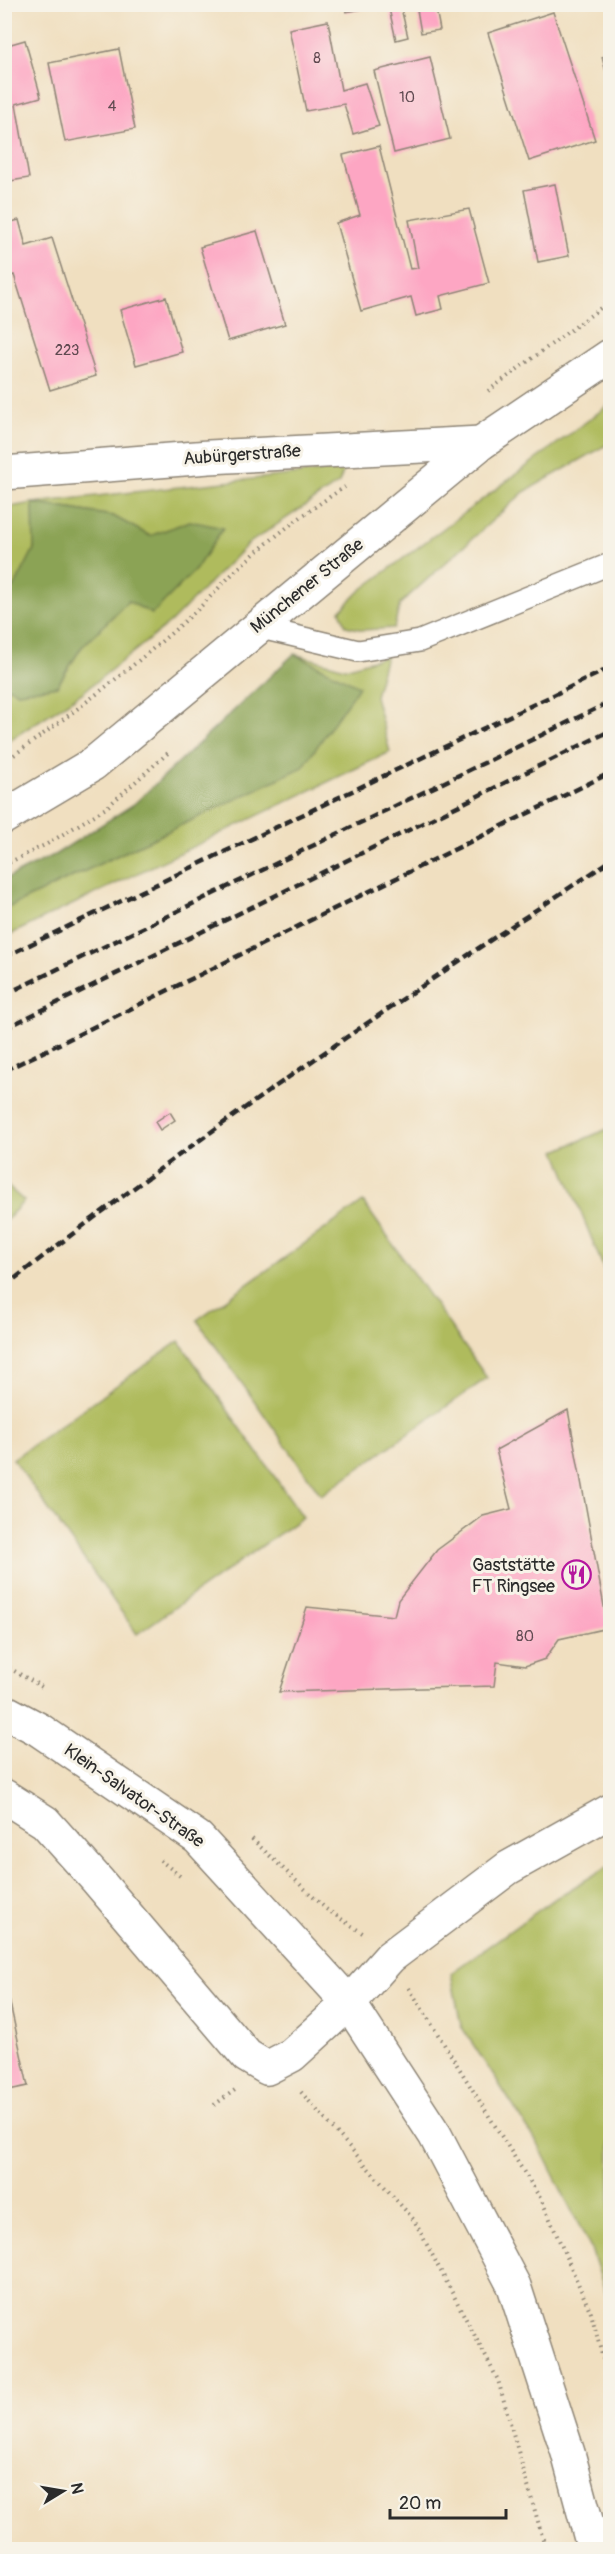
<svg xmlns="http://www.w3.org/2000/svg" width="615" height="2554" font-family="Pangolin,sans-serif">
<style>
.green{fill:#afbb5d;stroke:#6d7344;stroke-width:1.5}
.forest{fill:#8ba354;stroke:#5b6740;stroke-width:1.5}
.building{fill:#fda6c3}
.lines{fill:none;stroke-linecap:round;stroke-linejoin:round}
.lane-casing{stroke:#8e8576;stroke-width:24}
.street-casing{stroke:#8e8576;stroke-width:36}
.secondary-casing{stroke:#8e8576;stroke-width:36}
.primary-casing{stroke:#8e8576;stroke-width:36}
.path{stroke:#8e8576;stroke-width:4;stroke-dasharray:1.5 4.5;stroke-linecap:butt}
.lane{stroke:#fff;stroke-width:21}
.street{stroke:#fff;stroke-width:33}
.secondary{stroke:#fff;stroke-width:33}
.primary{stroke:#fff;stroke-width:33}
.rail{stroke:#2b2b2b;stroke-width:4.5;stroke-dasharray:9 4.5;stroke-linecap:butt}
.labels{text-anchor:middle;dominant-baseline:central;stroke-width:6;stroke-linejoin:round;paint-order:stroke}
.number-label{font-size:15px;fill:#604a51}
.street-label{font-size:18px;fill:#2b2b2b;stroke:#f7f3e8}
.poi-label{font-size:18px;fill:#2b2b2b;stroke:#f7f3e8;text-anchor:end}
</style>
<rect width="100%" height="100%" fill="#f7f3e8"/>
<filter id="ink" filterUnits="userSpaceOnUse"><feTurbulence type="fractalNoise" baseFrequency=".0167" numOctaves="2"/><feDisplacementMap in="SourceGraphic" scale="12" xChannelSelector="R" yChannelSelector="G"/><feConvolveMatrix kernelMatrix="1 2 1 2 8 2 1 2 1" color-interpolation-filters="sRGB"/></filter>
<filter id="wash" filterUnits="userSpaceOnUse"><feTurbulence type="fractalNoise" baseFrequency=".008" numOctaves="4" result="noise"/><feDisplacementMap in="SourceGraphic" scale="24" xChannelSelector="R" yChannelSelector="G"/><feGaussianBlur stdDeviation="1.35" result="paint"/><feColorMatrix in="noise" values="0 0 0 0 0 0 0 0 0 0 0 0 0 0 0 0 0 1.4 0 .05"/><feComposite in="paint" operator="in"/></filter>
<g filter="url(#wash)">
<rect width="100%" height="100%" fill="#f0dfc0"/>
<g class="green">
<path d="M610,404V443L524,492L400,604L394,628L363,630L346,626L340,611L361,590Z"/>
<path d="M344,469L339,483L248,544L171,622L82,693L5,743V686L18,692L57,686L81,648L128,601L152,613L196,569L190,521L150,536L113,516L33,503L34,549L16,584L5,595V508L33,503Z"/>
<path d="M294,654L345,668L386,656L375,696L390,752L5,937V909L303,767L358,686Z"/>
<path d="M610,1128V1284L556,1151Z"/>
<path d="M5,1184L24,1201L5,1221Z"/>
<path d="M363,1202L487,1378L321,1495L197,1320Z"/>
<path d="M179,1341L303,1517L137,1634L13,1459Z"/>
<path d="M610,1865V2305L591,2249L538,2144L461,2026L451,1973L556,1898Z"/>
</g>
<g class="forest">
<path d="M33,503L113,516L150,536L190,521L223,528L196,569L152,614L128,601L81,648L57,686L18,692L5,686V595L16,584L34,549Z"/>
<path d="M294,654L359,686L303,767L5,909V879L56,854L134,804Z"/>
</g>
<g id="blocks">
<g class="building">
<path d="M344,4H380V6L346,12Z"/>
<path d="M388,4H400L408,37L396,40Z"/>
<path d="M416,4H435L440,30L421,33Z"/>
<path d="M553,12L595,140L529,161L488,33Z"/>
<path d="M328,21L341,90L365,83L379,126L353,134L344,104L306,111L289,29Z"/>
<path d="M25,40L41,97L16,104L29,178L4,182V46Z"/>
<path d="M119,49L135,129L65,142L49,63Z"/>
<path d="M610,54V87L602,57Z"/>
<path d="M430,57L450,139L394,153L374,71Z"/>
<path d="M379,146L410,269L418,268L409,220L469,209L489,283L440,296L443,309L416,316L411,297L361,311L336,223L360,215L343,155Z"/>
<path d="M555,184L569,256L538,262L524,190Z"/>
<path d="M19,220L26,246L52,238L96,376L50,390L14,275L4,278V224Z"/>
<path d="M257,231L285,324L228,341L200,247Z"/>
<path d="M166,297L182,352L136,365L120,310Z"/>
<path d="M170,1112L175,1120L160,1130L155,1122Z"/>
<path d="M568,1410L608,1628L559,1639L545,1659L525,1666L497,1662L494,1686L279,1692L307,1607L394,1616L398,1600L437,1550L483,1516L511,1509L496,1450Z"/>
<path d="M4,1976L28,2086L4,2091Z"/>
</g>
</g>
</g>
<g filter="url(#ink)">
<use href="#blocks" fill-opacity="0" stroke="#8e8576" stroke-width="1.5"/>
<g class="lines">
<defs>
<path id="lane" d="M257,627L358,651L420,641L610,564"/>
<g id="street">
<path d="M4,473L209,457L481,443"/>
<path d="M4,1796L45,1822L97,1880L247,2056L267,2068L292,2055L349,2003"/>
</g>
<g id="secondary">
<path d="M4,1711L38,1729L198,1838L349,2003L435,2135L514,2286L568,2453L594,2550"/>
<path d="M349,2003L390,1957L508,1868L610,1811"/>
</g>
<path id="primary" d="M4,817L93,764L481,443L610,356"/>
</defs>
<use href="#lane" class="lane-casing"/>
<use href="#street" class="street-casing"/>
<use href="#secondary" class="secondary-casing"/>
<use href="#primary" class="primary-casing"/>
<g class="path">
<path d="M488,391L610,301"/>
<path d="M4,762C71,715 134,667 194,613C212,596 228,577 246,561C277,534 310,509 345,487"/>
<path d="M4,865L47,844L106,808L169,752"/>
<path d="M4,1665L44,1688"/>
<path d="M252,1839L326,1909L364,1934"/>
<path d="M160,1860L180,1876"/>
<path d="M409,1988L542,2201L591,2313L610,2386"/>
<path d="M301,2092L414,2220L498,2380L546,2550"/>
<path d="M214,2105L235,2090"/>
</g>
<use href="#lane" class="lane"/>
<use href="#street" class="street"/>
<use href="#secondary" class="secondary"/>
<use href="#primary" class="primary"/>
<g class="rail">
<path d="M4,957L610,668"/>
<path d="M4,995L610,702"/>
<path d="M4,1029L610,731"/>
<path d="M4,1071L610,773"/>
<path d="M4,1287C198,1134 404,997 610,861"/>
</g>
</g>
</g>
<defs>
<symbol id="restaurant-ring" viewBox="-11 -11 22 22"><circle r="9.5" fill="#f7f3e8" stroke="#b5179e" stroke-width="1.5"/><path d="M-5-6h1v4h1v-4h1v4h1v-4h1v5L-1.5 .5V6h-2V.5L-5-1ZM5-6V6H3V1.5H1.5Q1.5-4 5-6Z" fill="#b5179e"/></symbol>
</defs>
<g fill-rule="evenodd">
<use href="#restaurant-ring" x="560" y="1558" width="33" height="33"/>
</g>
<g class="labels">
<g class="number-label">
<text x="317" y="58">8</text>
<text x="407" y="97">10</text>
<text x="112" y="106">4</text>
<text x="67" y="350">223</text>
<text x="525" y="1636">80</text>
</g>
<g class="street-label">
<text transform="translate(242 455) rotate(-4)">Aubürgerstraße</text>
<text transform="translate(307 586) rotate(-39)">Münchener Straße</text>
<text transform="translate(134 1796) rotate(35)">Klein-Salvator-Straße</text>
</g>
<g class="poi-label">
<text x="555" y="1565">Gaststätte<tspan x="555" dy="21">FT Ringsee</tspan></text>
</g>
</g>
<rect width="615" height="2554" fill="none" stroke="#f7f3e8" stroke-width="24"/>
<g transform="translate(63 2491) rotate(79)" stroke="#f7f3e8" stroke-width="4.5" paint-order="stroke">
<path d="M0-4.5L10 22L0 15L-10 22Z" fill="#2b2b2b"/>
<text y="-9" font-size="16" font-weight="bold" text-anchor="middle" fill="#2b2b2b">N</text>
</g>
<path d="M390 2509v9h116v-9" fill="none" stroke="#2b2b2b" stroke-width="3"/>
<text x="399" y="2509" font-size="18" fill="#2b2b2b" stroke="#f7f3e8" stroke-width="4.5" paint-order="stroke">20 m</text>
</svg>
